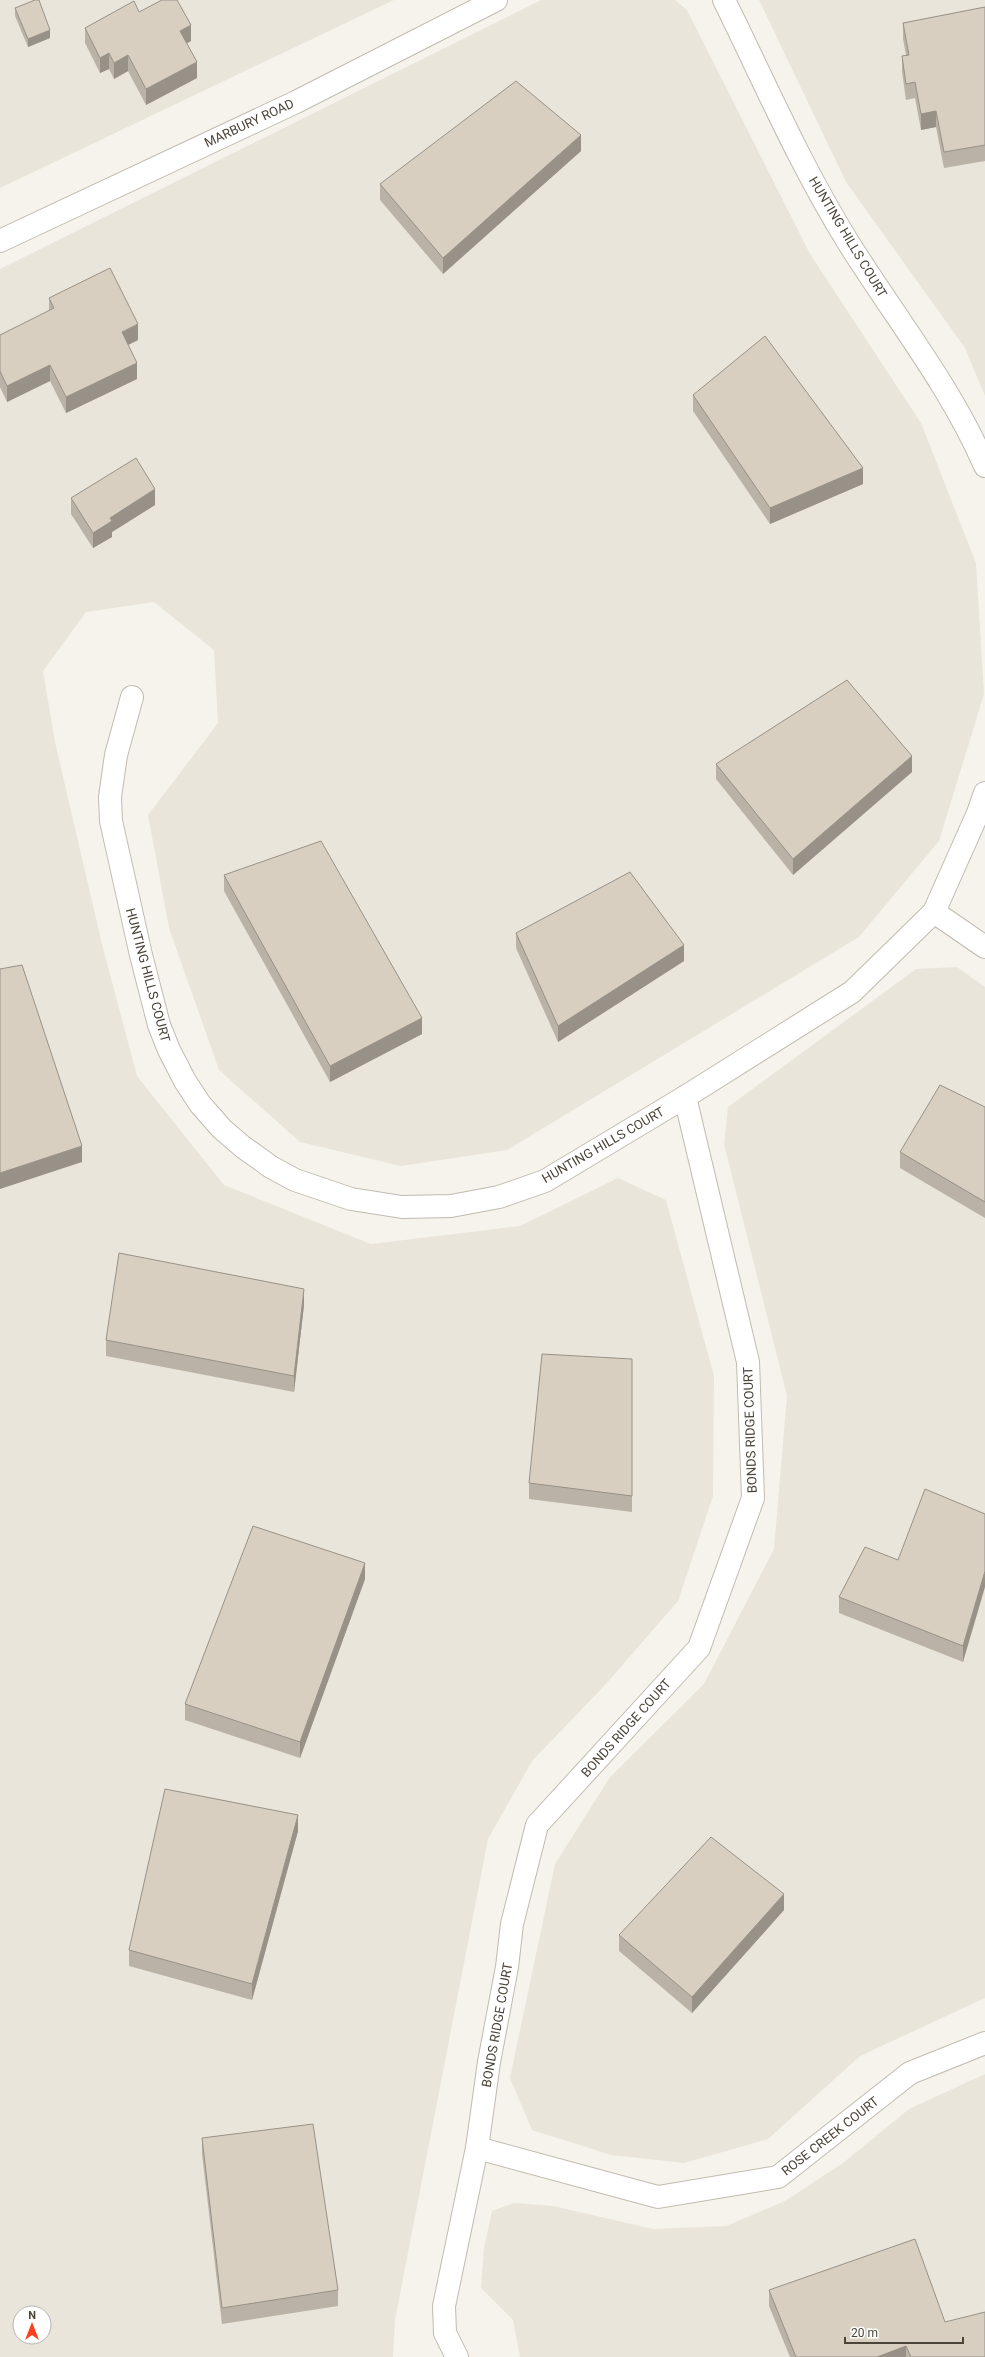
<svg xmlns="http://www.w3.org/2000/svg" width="985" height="2357" font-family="Roboto,sans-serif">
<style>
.residential{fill:#eae5da;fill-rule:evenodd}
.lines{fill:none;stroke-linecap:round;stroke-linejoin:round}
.minor-casing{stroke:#c2bbae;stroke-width:24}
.minor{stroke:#fff;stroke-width:22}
.wall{fill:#bab2a6}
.shaded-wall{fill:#979187}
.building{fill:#d8cfc1;stroke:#979187}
.labels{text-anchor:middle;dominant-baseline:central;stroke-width:4;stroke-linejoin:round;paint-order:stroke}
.street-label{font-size:13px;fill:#4b4439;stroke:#fff}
</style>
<rect width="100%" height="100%" fill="#f6f3ec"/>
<g class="residential">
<path d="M0,0H394L0,188Z"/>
<path d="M541,0H675L687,10L810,254L921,423L976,563L984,694L939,841L859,937L507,1150L401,1166L300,1142L219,1070L169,928L148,815L218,723L214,650L154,602L86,612L43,671L55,742L102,944L137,1076L224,1185L371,1244L520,1226L618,1178L666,1200L714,1376L713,1496L678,1601L606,1684L532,1761L488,1839L395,2320L393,2357H0V269ZM20,2313H44V2337H20Z"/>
<path d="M759,0H985V396L965,348L846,182Z"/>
<path d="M957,967L985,987V1998L860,2056L768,2139L684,2163L611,2155L532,2130L510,2078L555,1864L610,1777L704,1684L774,1549L787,1396L724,1144L728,1107L916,969Z"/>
<path d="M985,2074V2357H520L513,2320L481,2288L484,2248L492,2211L514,2203L553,2206L653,2229L726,2226L785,2201L843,2163L909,2109Z"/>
</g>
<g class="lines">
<defs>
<g id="minor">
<path d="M724,0C764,81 800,165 848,242C894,316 950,385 985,466"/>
<path d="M0,241L296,102L496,0"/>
<path d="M132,697L116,755L110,797L111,821L141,955L159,1025L169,1050L185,1081L200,1104L222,1129L243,1147L271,1167L295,1180L351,1199L402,1207L451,1206L499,1197L545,1181L685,1097L852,992L934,912L978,813L985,793"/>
<path d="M934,912L985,947"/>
<path d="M477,2148L658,2197L778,2177L910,2073L985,2043"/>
<path d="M457,2357L445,2333L444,2306L477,2148L489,2062L507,1967L512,1924L537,1825L699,1648L753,1498L748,1362L685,1097"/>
</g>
</defs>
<use href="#minor" class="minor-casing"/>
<use href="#minor" class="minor"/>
</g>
<g class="wall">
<path d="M985,7V161L944,168L936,127L921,130L915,98L906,100L902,72V56L906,55L903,39V23Z"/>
<path d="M15,8L50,38L28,47L15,16Z"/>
<path d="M139,12L191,41L187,43L197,78L146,105L128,71L114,79L109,69L100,73L85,43V28Z"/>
<path d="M581,151L443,274L380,200V184Z"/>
<path d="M49,298L138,340L128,345L137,379L66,413L50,381L7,402L0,387V335L49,311Z"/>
<path d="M693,395L863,484L770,524L693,411Z"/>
<path d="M71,498L155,505L112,532V537L93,548L71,514Z"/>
<path d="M716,764L912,772L793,875L716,779Z"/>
<path d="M224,875L422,1034L330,1082L224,891Z"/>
<path d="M516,933L684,961L558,1042L516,948Z"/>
<path d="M985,1107V1218L900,1168V1152Z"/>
<path d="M304,1305L294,1392L106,1356V1340Z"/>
<path d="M632,1359V1512L529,1499V1483Z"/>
<path d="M985,1514L963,1662L839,1613V1597L898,1560Z"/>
<path d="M365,1579L300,1758L185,1720V1704Z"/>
<path d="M298,1831L252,2000L129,1966V1950Z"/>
<path d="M784,1910L692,2013L619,1951V1935Z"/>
<path d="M202,2138L338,2290V2306L222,2324L202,2154Z"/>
<path d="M769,2290L945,2322L985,2357H790L769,2306Z"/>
</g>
<g class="shaded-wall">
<path d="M191,25V41L180,47V31Z"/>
<path d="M50,30V38L28,47V39Z"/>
<path d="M109,53V69L100,73V58Z"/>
<path d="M128,55V71L114,79V63Z"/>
<path d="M197,62V78L146,105V89Z"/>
<path d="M936,111V127L921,130V114Z"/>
<path d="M581,135V151L443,274V258Z"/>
<path d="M138,324V340L122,348V332Z"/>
<path d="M137,363V379L66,413V397Z"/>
<path d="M50,365V381L7,402V386Z"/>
<path d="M863,468V484L770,524V508Z"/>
<path d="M155,489V505L112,532V537L93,548V533L110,518Z"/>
<path d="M912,756V772L793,875V859Z"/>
<path d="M684,945V961L558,1042V1026Z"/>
<path d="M422,1018V1034L330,1082V1066Z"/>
<path d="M82,1146V1162L0,1189V1173Z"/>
<path d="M304,1289V1305L294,1392V1376Z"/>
<path d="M365,1563V1579L300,1758V1742Z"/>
<path d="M985,1571V1587L963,1662V1646Z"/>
<path d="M298,1815V1831L252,2000V1984Z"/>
<path d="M784,1894V1910L692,2013V1997Z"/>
<path d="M906,2346V2357H877Z"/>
</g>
<g class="building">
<path d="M35,0H39L50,30L28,39L15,8Z"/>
<path d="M162,0H177L191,25L180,31L197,62L146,89L128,55L114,63L109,53L100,58L85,28L134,1L139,12Z"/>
<path d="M985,7V145L944,152L936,111L921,114L915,82L906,84L902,56L909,55L903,23Z"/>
<path d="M516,81L581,135L443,258L380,184Z"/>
<path d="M110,268L138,324L122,332L137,363L66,397L50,365L7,386L0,371V335L54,308L49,298Z"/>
<path d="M765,336L863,468L770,508L693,395Z"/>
<path d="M136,458L155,489L110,518L112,521L93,533L71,498Z"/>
<path d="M847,680L912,756L793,859L716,764Z"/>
<path d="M321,841L422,1018L330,1066L224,875Z"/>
<path d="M630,872L684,945L558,1026L516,933Z"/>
<path d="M22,965L82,1146L0,1173V969Z"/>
<path d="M940,1085L985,1107V1202L900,1152Z"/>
<path d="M119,1253L304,1289L294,1376L106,1340Z"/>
<path d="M542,1354L632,1359V1496L529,1483Z"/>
<path d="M925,1489L985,1514V1571L963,1646L839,1597L865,1547L898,1560Z"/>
<path d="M253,1526L365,1563L300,1742L185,1704Z"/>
<path d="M165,1789L298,1815L252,1984L129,1950Z"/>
<path d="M711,1837L784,1894L692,1997L619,1935Z"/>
<path d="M313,2124L338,2290L222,2308L202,2138Z"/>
<path d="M915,2239L945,2322L985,2312V2357H911L906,2346L877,2357H796L769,2290Z"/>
</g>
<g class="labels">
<g class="street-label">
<text transform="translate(249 123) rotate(-25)">MARBURY ROAD</text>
<text transform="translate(848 237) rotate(59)">HUNTING HILLS COURT</text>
<text transform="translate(148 975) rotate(75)">HUNTING HILLS COURT</text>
<text transform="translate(603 1145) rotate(-30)">HUNTING HILLS COURT</text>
<text transform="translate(750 1430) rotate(-92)">BONDS RIDGE COURT</text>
<text transform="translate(626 1728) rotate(-48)">BONDS RIDGE COURT</text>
<text transform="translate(497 2025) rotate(-80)">BONDS RIDGE COURT</text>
<text transform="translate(830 2136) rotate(-38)">ROSE CREEK COURT</text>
</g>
</g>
<g transform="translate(32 2325)"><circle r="19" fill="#ffffff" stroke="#b7b4b0"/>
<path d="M0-3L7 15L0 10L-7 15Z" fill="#fc3f1d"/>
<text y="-6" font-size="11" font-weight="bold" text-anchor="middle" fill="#4b4439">N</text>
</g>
<path d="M845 2337v6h118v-6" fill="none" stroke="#4b4439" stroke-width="2"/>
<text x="851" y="2337" font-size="12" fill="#4b4439" stroke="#ffffff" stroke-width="3" paint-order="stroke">20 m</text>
</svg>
